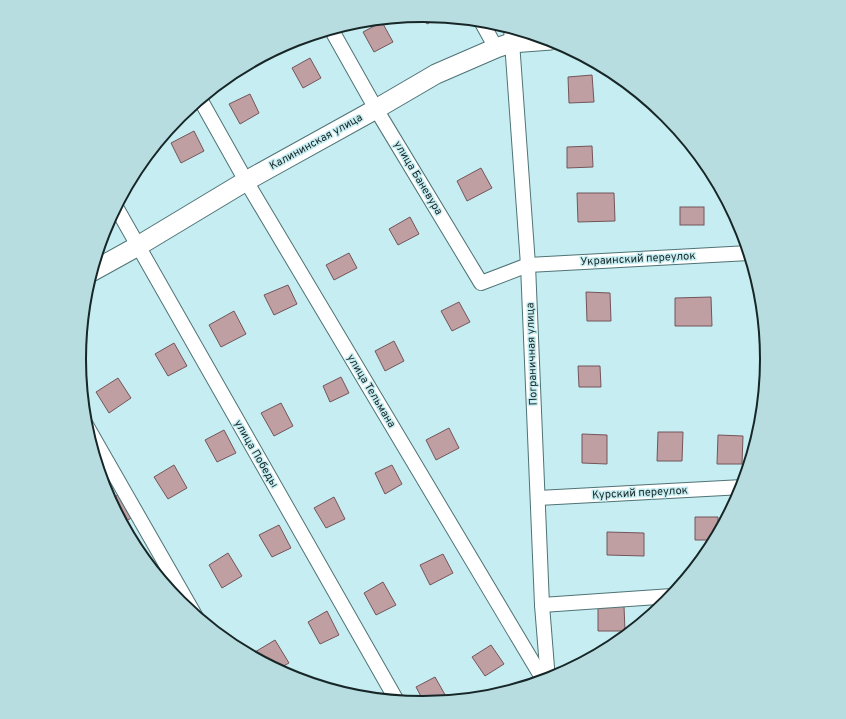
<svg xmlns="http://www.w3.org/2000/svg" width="846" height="719" font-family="Overpass,sans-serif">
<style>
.building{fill:#c09fa3;stroke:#73555a}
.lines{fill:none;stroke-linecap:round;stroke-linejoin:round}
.street-casing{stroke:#4f7376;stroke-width:16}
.secondary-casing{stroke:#4f7376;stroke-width:21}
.street{stroke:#fff;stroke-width:14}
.secondary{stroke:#fff;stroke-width:19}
.labels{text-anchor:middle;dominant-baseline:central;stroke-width:3;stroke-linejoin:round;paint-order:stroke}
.street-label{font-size:11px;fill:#172627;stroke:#c6edf1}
.rim{fill:none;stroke:#172627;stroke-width:2}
</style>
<rect width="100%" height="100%" fill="#c6edf1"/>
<g class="building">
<path d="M422,15H423L441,17L427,24Z"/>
<path d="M382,22L393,42L374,52L363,32Z"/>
<path d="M310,58L321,78L303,88L292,68Z"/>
<path d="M592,75L594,102L569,103L568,77Z"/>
<path d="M250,94L259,113L240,124L229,104Z"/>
<path d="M194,131L204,151L181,163L171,143Z"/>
<path d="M592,146L593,167L567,168V147Z"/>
<path d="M481,168L492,188L467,201L457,181Z"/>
<path d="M577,193H614L615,221L578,222Z"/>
<rect x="680" y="207" width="24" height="18"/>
<path d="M410,217L419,234L398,245L389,229Z"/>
<path d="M349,253L357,268L334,280L326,265Z"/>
<path d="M288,285L297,304L274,315L264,295Z"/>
<path d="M586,292L610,293L611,321H587Z"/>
<path d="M711,297L712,326H675V298Z"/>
<path d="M459,302L470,322L452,331L441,311Z"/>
<path d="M234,311L246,334L221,347L209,325Z"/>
<path d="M394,341L404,361L385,371L375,351Z"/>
<path d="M174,343L187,366L168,376L155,354Z"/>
<path d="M578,366H600L601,387H579Z"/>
<path d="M341,377L349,393L330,402L323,386Z"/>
<path d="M118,378L131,398L109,413L96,392Z"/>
<path d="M281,403L293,426L274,436L261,413Z"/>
<path d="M449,428L459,448L436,460L426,440Z"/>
<path d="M224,430L236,453L217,462L205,440Z"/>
<path d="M658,432H683L682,461H657Z"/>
<path d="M582,434L607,435V464L582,463Z"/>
<path d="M718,435L743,436L742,464H717Z"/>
<path d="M174,465L187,488L168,499L154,477Z"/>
<path d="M392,465L402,484L385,494L375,473Z"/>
<path d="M118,495L131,518L122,524L109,500Z"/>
<path d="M334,497L345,519L326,528L314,508Z"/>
<path d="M695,517H718V535L715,540H695Z"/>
<path d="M279,525L291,548L272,557L259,535Z"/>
<path d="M607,532L644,533V556L607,555Z"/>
<path d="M228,553L242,576L222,588L209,565Z"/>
<path d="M443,554L453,573L430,585L420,565Z"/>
<path d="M383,582L396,605L376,615L364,593Z"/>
<path d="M598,606H624L625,631H598Z"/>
<path d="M327,611L339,635L320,644L308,622Z"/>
<path d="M275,640L289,663L276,670L261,662L255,652Z"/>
<path d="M491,645L504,664L485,676L472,657Z"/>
<path d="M435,677L448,700L443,702L425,704L416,687Z"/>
</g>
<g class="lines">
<defs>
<g id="street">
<path d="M481,21L496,48"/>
<path d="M511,28L528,265L542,605L548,680"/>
<path d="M331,29L376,109L481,283L528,265L749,253"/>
<path d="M200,99L246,181L544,681"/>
<path d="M116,207L397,701"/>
<path d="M85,423L196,617"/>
<path d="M538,498L743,487"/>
<path d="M542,605L672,596"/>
</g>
<path id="secondary" d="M91,272L138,246L246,181L376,109L436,74L496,48L511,43L551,40"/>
</defs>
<use href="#street" class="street-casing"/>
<use href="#secondary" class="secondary-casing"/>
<use href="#street" class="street"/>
<use href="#secondary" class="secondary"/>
</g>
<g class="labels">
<g class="street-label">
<text transform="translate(316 142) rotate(-29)">Калининская улица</text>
<text transform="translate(418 178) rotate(59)">улица Баневура</text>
<text transform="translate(638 259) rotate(-3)">Украинский переулок</text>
<text transform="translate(532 354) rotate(-92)">Пограничная улица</text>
<text transform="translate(371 391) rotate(59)">улица Тельмана</text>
<text transform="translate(256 454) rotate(60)">улица Победы</text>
<text transform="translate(640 493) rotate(-3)">Курский переулок</text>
</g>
</g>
<path d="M0 0H846V719H0ZM86 359a337 337 0 1 1 674 0a337 337 0 1 1-674 0Z" fill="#b8dde1" fill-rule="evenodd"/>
<path class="rim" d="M86 359a337 337 0 1 1 674 0a337 337 0 1 1-674 0Z"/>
</svg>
